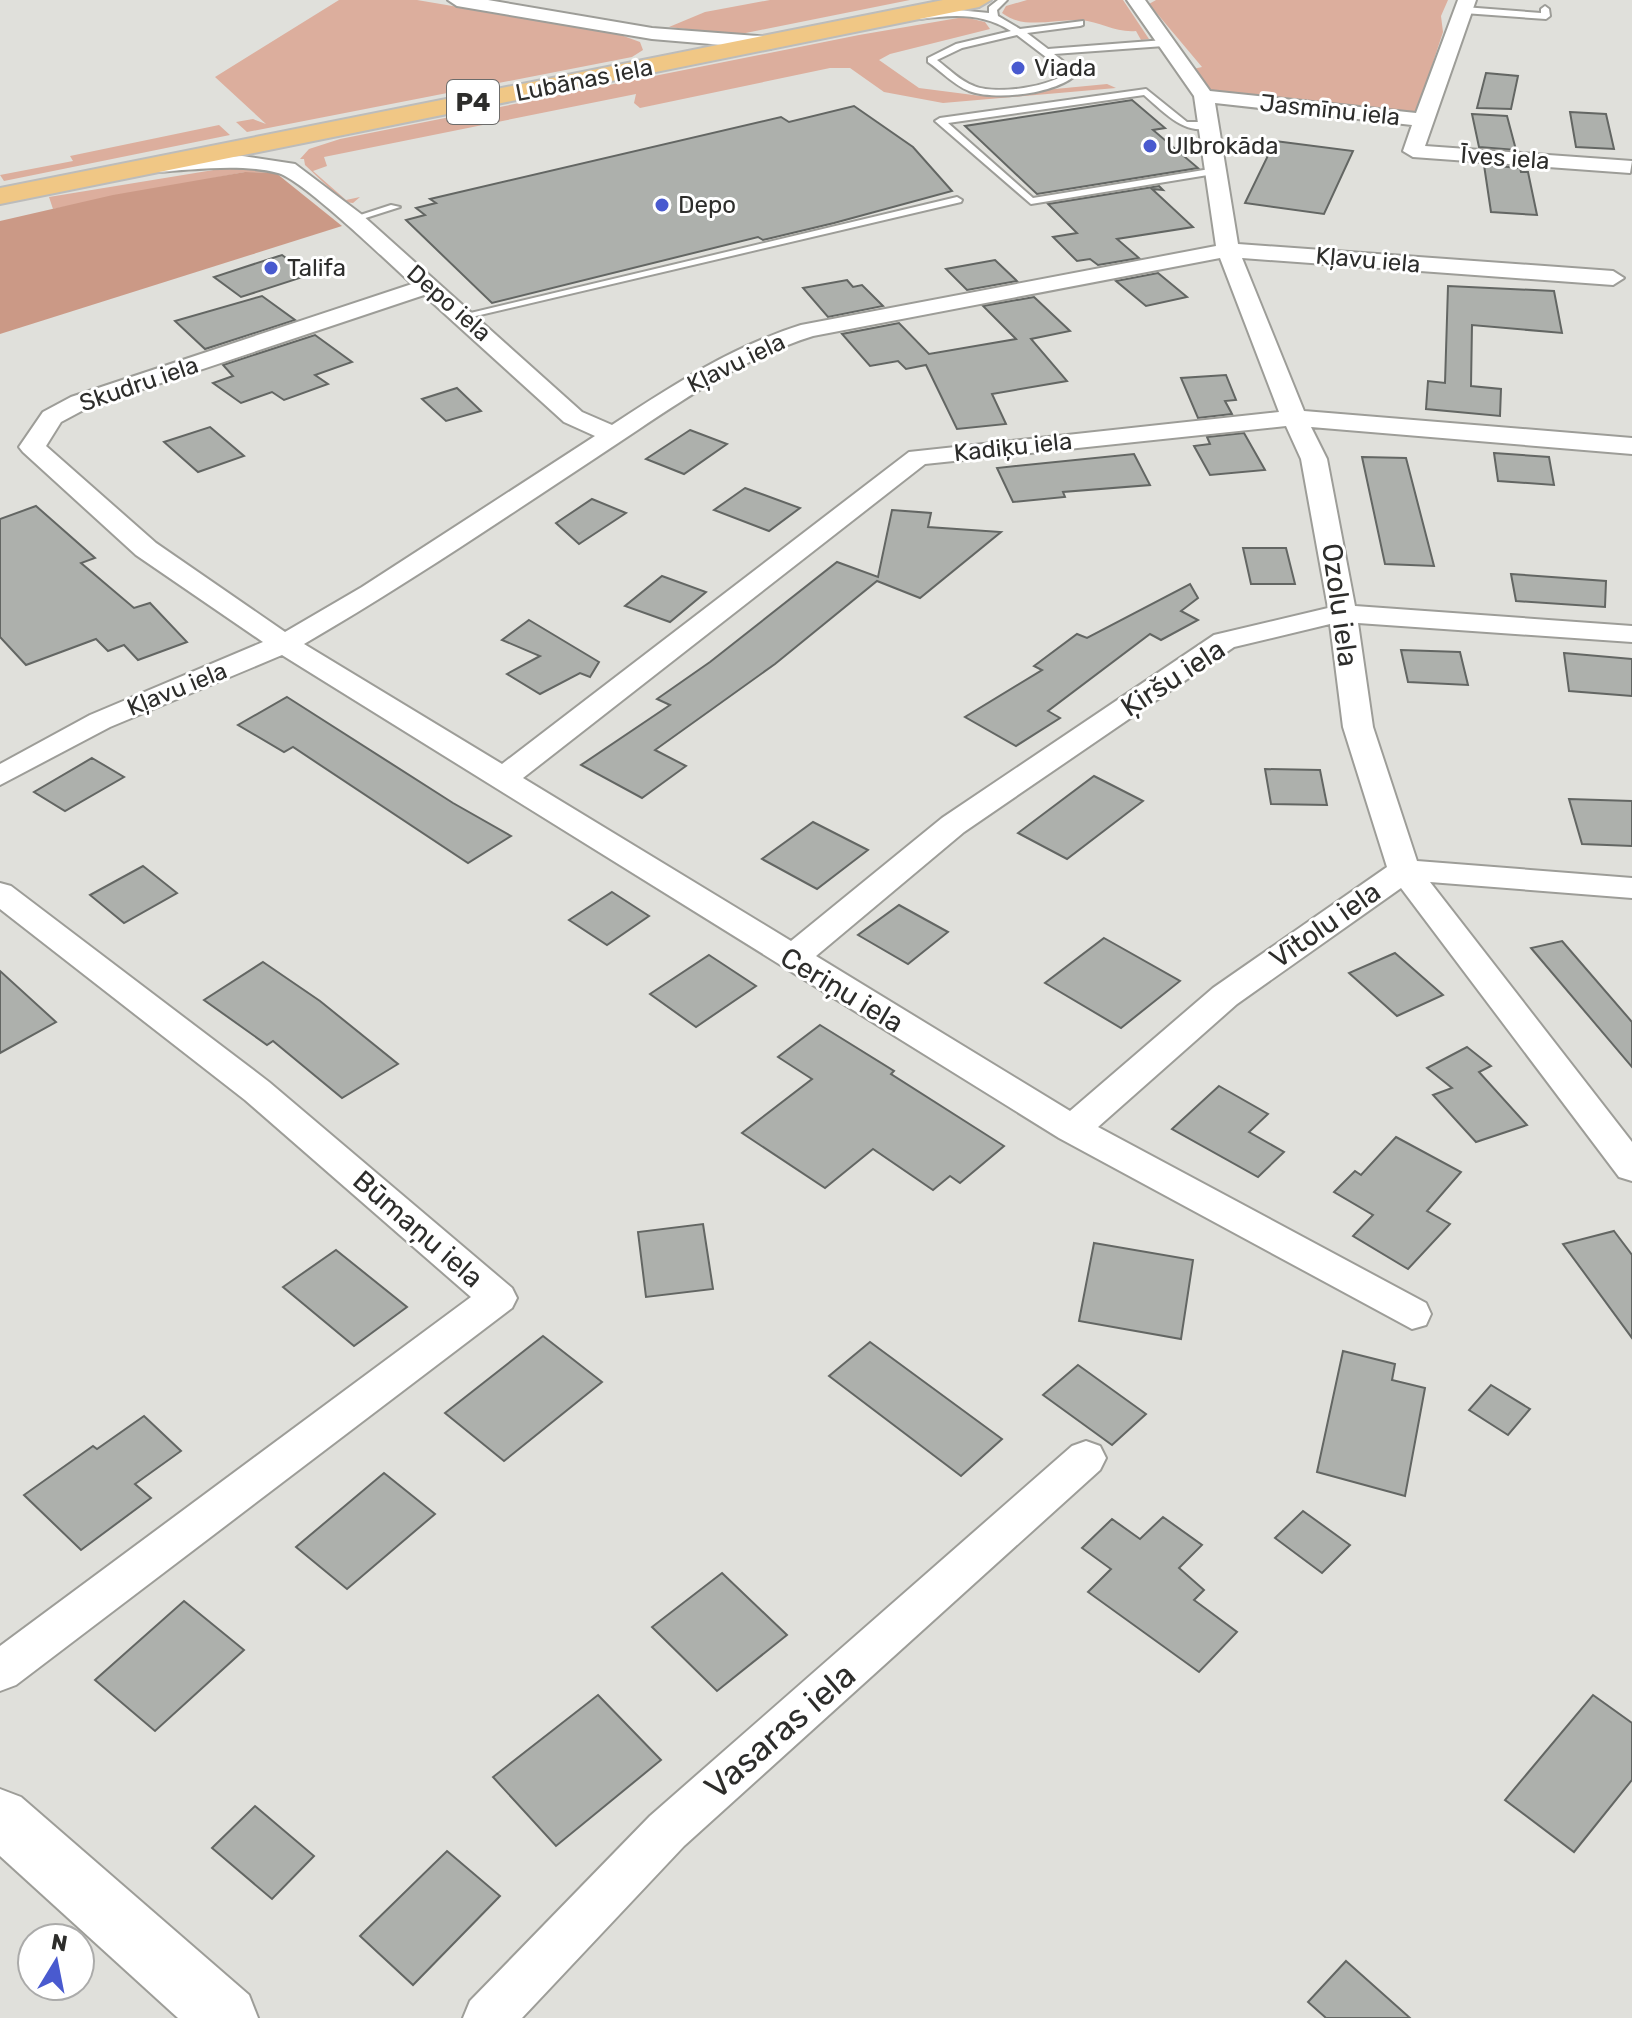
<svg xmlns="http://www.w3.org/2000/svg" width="1632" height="2018" font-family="Rubik,sans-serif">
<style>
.green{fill:#dcae9d}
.forest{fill:#cb9986}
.building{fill:#adb0ac;stroke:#636663;stroke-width:2}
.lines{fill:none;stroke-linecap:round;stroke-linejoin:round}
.lane-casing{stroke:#9d9d98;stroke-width:4}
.street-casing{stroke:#9d9d98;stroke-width:4}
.secondary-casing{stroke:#9d9d98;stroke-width:4}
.primary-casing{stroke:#bcbcbb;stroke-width:4}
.lane{fill:#fff;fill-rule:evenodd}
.street{fill:#fff;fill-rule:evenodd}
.secondary{fill:#fff;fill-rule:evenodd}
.primary{fill:#f0c785;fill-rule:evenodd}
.poi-dot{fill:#495acf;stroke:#fff;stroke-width:3}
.labels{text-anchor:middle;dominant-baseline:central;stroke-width:6;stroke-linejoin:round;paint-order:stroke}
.far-poi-label{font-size:24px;fill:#2d2d2b;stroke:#fff;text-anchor:start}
.far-street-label{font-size:24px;fill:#2d2d2b;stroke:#fff}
.shield{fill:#fff;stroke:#6c6c6b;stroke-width:2}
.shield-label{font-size:26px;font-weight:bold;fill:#2d2d2b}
.street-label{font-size:28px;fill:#2d2d2b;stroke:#fff}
.near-street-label{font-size:34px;fill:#2d2d2b;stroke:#fff}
</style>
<rect width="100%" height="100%" fill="#e0e0db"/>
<g class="green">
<path d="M339,0H417L618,34L640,42L643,50L632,57L247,132L236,122L253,119L266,124L215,77Z"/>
<path d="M770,0H910L736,35L669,27L705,12Z"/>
<path d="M1027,0H1123L1149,39L1141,40L1136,31C1117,33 1100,22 1081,20C1054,19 1024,30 1002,13L1006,6Z"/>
<path d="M1156,0H1448L1441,16L1443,32L1417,111L1405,114L1209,91L1193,69L1202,67L1149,4Z"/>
<path d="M964,17L985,22L990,29L890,54L879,60L919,88L981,96L1107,84L1116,88L943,103L884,92L850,68H830L640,108L634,103L636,94L324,157L327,166L313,171L346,200L360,197L353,203L344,202L305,165L304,159H300L309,149L340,139L859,35Z"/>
<path d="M219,125L230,135L4,181L0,175L73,161L70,156Z"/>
<path d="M244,165L276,173L245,172L53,209L49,197Z"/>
</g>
<path class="forest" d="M245,172L276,173L342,226L0,334V221L113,195Z"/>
<g class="building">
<path d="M1486,73L1518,76L1511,109L1477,108Z"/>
<path d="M1132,100L1165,128L1153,130L1198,168L1037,194L965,126Z"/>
<path d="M854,106L913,147L952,191L834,223L763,240L758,237L492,303L406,220L425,215L416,208L436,203L430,199L781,117L789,122Z"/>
<path d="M1570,112L1606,114L1614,149L1576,147Z"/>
<path d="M1472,114L1507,116L1516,150L1479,147Z"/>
<path d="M1275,141L1353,151L1324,214L1245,203Z"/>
<path d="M1484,165L1520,168L1521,172H1528L1537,215L1491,212Z"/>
<path d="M1159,186L1163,190L1152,189L1193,227L1117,239L1139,258L1098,265L1090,259L1077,261L1053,237L1077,233L1048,204Z"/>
<path d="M282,255L309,275L241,297L214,277Z"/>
<path d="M995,260L1017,281L967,290L946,269Z"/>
<path d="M1158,273L1187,297L1146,306L1116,281Z"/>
<path d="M847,280L853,287L862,285L883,306L828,317L803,288Z"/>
<path d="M1448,286L1554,291L1562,333L1472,325L1471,386L1501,389L1500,416L1426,409L1428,381L1445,383Z"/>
<path d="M262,296L295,320L205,349L175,321Z"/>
<path d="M1034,297L1070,331L1031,339L1067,381L992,394L1006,424L957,429L926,365L906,369L898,361L870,366L842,334L899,323L929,354L1016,339L983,306Z"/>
<path d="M315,335L352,362L315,375L328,384L284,400L272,392L241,403L213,383L233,376L223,365Z"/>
<path d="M1226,375L1236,400L1225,401L1232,414L1198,418L1181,378Z"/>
<path d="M457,388L481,411L446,421L422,399Z"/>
<path d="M210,427L244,456L198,472L164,442Z"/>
<path d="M690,430L727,444L684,474L646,459Z"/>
<path d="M1244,433L1265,470L1210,475L1194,446L1210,444L1207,437Z"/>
<path d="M1494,453L1549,457L1554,485L1498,481Z"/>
<path d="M1134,454L1150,485L1063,492L1065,497L1013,502L997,468Z"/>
<path d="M1362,457L1406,458L1434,566L1385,564Z"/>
<path d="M745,488L800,508L769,531L714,510Z"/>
<path d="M592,499L626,513L579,544L556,523Z"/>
<path d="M36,506L95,558L81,563L134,608L150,603L187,642L138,660L124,645L108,651L96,639L26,665L0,637V519Z"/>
<path d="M892,510L931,513L928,527L1001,532L920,598L877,581L775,664L655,750L686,766L642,798L581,765L670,705L657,699L710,662L837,562L878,577Z"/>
<path d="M1243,548H1286L1295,584H1251Z"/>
<path d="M1511,574L1606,581L1605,607L1516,601Z"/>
<path d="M662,576L706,592L670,622L625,606Z"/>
<path d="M1190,584L1198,598L1181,611L1198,620L1161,640L1150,634L1048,711L1060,718L1016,746L965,717L1042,670L1034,666L1077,634L1087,638Z"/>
<path d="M529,620L599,662L590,677L580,673L540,694L507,674L540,656L502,640Z"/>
<path d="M1401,650L1460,652L1468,685L1408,682Z"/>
<path d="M1564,653L1632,659V696L1569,691Z"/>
<path d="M287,697L453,803L511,836L468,863L293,747L284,752L238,725Z"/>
<path d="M92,758L124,777L65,811L34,792Z"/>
<path d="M1265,769L1320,770L1327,805L1271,804Z"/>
<path d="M1094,776L1143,801L1067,859L1018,833Z"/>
<path d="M1569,799L1632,801V846L1582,844Z"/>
<path d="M813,822L868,850L817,889L762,859Z"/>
<path d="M143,866L177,893L124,923L90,895Z"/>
<path d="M612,892L649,916L607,945L569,920Z"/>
<path d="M899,905L948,932L908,964L858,935Z"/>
<path d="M1104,938L1180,981L1121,1028L1045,983Z"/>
<path d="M1562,941L1632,1022V1067L1531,948Z"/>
<path d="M1395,953L1443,995L1397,1016L1349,973Z"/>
<path d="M709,955L756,986L696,1027L650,994Z"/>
<path d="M263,962L320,1001L398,1064L342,1098L273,1041L267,1045L204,1000Z"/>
<path d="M0,971L56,1022L0,1053Z"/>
<path d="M820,1025L894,1071L891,1074L1004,1146L960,1183L950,1176L933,1190L873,1149L825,1188L742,1133L812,1079L778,1057Z"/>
<path d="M1467,1047L1491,1066L1479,1072L1527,1125L1476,1142L1433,1095L1452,1088L1427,1068Z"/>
<path d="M1219,1086L1268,1114L1249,1132L1284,1152L1258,1177L1172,1129Z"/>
<path d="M1396,1137L1461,1172L1427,1211L1450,1224L1408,1269L1353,1236L1373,1215L1334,1192L1355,1171L1361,1175Z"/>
<path d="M703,1224L713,1289L646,1297L638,1232Z"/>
<path d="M1614,1231L1632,1255V1338L1563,1244Z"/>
<path d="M1094,1243L1193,1260L1181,1339L1079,1321Z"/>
<path d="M336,1250L407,1307L354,1346L283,1287Z"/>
<path d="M543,1336L602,1382L504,1461L445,1413Z"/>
<path d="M870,1342L1002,1439L961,1476L829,1376Z"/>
<path d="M1343,1351L1395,1364L1392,1380L1425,1388L1405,1496L1317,1472Z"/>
<path d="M1078,1365L1146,1414L1112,1445L1043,1395Z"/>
<path d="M1491,1385L1530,1409L1508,1435L1469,1410Z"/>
<path d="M144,1416L181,1451L135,1484L151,1498L81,1550L24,1495L93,1446L97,1449Z"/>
<path d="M384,1473L435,1514L347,1589L296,1547Z"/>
<path d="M1303,1511L1350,1545L1322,1573L1275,1538Z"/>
<path d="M1163,1517L1202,1545L1179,1568L1204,1590L1194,1600L1237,1632L1199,1672L1088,1592L1111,1569L1082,1548L1112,1519L1140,1539Z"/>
<path d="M722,1573L787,1635L717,1691L652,1627Z"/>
<path d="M184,1601L244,1650L155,1731L95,1680Z"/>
<path d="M598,1695L661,1760L556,1846L493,1777Z"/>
<path d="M1593,1695L1632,1723V1780L1574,1852L1505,1800Z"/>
<path d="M255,1806L314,1856L272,1899L212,1848Z"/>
<path d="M447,1851L500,1896L413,1985L360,1936Z"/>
<path d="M1346,1961L1410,2018H1326L1308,2002Z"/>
</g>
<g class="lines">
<defs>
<g id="lane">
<path d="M998,0H1007L997,10L998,16L1020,29L1083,21V25L1080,26L1027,33L1048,49L1164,40L1168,43L1164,46L1054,54L1078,73C1057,94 996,101 969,91C954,85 941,71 928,62V58L956,44L1011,31C981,12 953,15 919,19L915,16L919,13L957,10L989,13V7ZM1017,35L1067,73C1049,87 996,95 974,86C960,81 949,69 937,60L962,48Z"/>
<path d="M1545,6L1549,9L1550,16L1546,19L1464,13L1460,10L1464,7L1541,13V9Z"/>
<path d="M1146,89L1187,122H1211L1216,125C1188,140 1164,112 1144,95L948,123L1033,198L1216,168L1220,169V173L1031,204L935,121L940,118Z"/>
<path d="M957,197L962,200L961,202L463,319L458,316Z"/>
<path d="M391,205L400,207L353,222L348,219Z"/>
</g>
<g id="street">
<path d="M448,0H488L652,28L770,37L780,43L770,49L652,39L457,6Z"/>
<path d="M1127,0H1145L1210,91L1416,113L1458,0H1476L1425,146L1632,161L1630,173L1413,157L1403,151L1412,125L1215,103L1238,244L1613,271L1624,278L1613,285L1242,258L1304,411L1632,438V454L1311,427L1327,459L1355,606L1632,626V642L1358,623L1373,727L1417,861L1632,878V898L1430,882L1632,1142V1181L1619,1177L1401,888L1237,1004L1098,1127L1426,1303L1431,1314L1426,1325L1412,1329L1059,1138L282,655L110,727L0,785V764L90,715L263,642L136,555L23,452L19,447L43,412L71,397L412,284C389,263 302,179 278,173C239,163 194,170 154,172L144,166L147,162L242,156L295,164L361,214L582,412L612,425C673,385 731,347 801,325L1216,246L1194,96ZM1220,258L1279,412L909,452L502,764L304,644C404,586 500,521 597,457C666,412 733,361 813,336ZM424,295L564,422L595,436L362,587L285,632L156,543L46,446L61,422L89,407ZM1286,426L1301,459L1328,608L1214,635L942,818L791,941L523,778L925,464ZM1330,624L1343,727L1387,867L1213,988L1070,1111L816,956L964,832L1234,647Z"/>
<path d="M0,883L11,886L269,1082L512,1288L517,1298L512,1308L16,1685L0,1691V1646L471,1297L245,1100L0,909Z"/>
<path d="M1086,1441L1100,1446L1106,1458L1100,1470L684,1846L522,2018H463L470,2001L650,1816L1072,1446Z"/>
</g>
<path id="secondary" d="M0,1789L21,1797L249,1995L258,2018H178L0,1856Z"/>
<path id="primary" d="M943,0H991L979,7L0,204V188Z"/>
</defs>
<use href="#lane" class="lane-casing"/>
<use href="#street" class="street-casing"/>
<use href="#secondary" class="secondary-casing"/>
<use href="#primary" class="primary-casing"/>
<use href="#lane" class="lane"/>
<use href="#street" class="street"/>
<use href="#secondary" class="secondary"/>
<use href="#primary" class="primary"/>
</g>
<g class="poi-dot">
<circle cx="1018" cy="68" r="8"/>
<circle cx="1150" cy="146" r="8"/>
<circle cx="662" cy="205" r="8"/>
<circle cx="271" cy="268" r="8"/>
</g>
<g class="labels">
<g class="far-poi-label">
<text x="1034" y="68">Viada</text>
<text x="1166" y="146">Ulbrokāda</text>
<text x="678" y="205">Depo</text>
<text x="287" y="268">Talifa</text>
</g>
<g class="far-street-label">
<text transform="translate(584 80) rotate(-11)">Lubānas iela</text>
<text transform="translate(1330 110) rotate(6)">Jasmīnu iela</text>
<text transform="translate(1505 158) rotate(4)">Īves iela</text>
<text transform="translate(1368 260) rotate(5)">Kļavu iela</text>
<text transform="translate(449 303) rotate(41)">Depo iela</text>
<text transform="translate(736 363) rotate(-26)">Kļavu iela</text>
<text transform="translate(139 384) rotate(-19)">Skudru iela</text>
<text transform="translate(1013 447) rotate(-6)">Kadiķu iela</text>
<text transform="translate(177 689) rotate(-22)">Kļavu iela</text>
</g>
<rect class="shield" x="447" y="80" width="52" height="44" rx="6"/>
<g class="shield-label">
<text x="473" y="102">P4</text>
</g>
<g class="street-label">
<text transform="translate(1340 605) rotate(82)">Ozolu iela</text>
<text transform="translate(1173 678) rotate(-33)">Ķiršu iela</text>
<text transform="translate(1325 925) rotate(-35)">Vītolu iela</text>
<text transform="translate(842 990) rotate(31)">Ceriņu iela</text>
<text transform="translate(418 1229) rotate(41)">Būmaņu iela</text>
</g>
<g class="near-street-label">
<text transform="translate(780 1731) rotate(-41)">Vasaras iela</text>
</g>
</g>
<g transform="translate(56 1962) rotate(10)"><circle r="38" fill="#ffffff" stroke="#ababaa" stroke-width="2"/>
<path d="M0-6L14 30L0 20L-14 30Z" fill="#495acf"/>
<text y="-12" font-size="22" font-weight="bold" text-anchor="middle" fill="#2d2d2b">N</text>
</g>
</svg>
